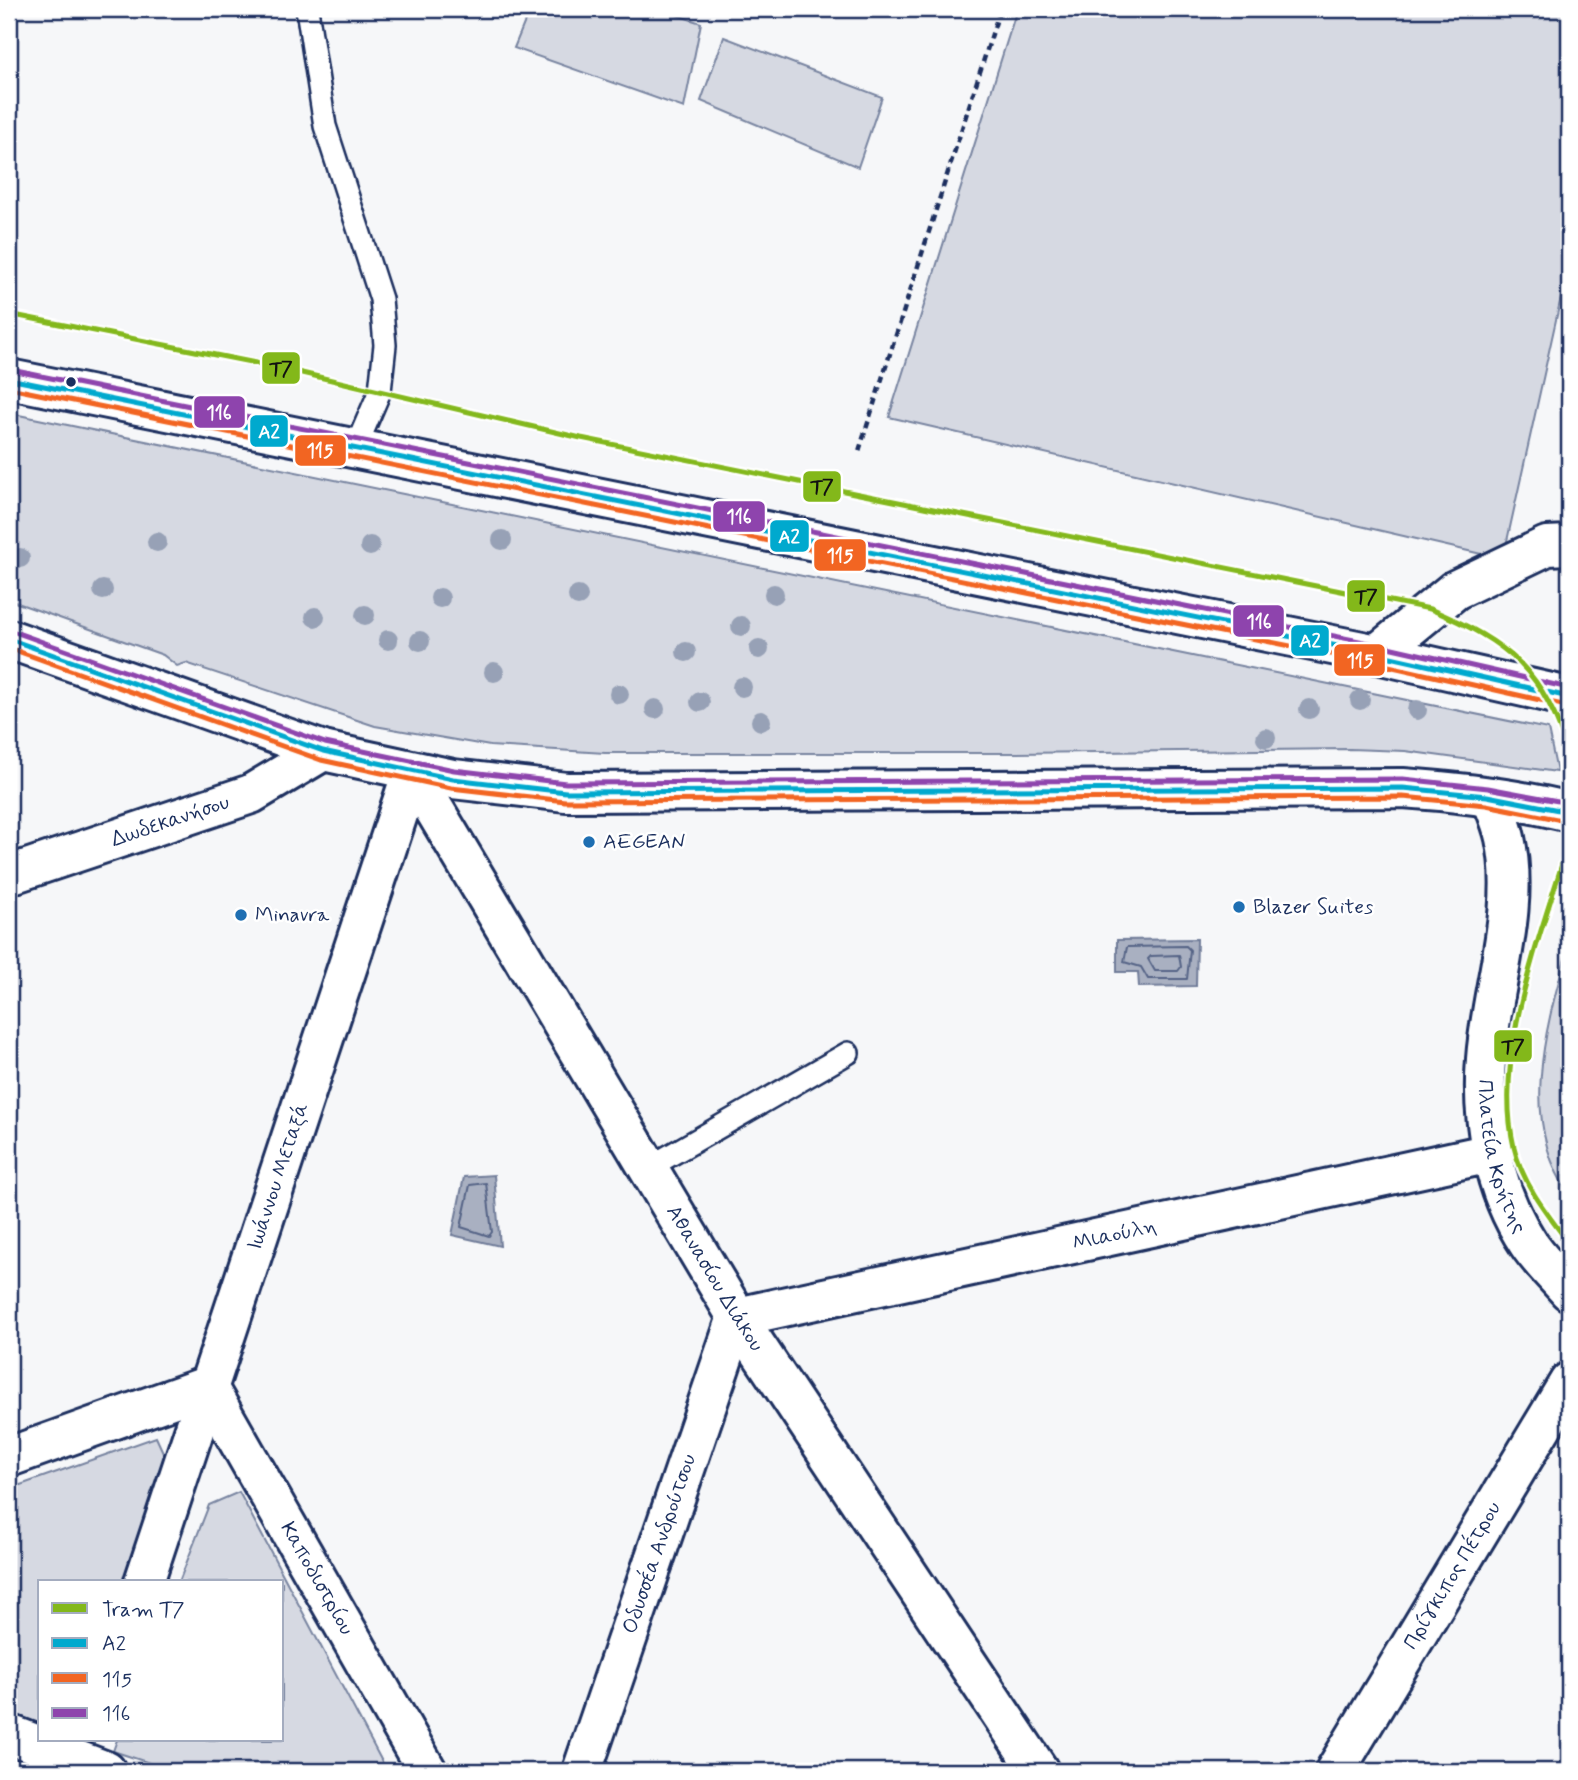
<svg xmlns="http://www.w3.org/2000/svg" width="1578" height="1780" font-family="Mynerve,sans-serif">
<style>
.green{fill:#d6d9e2;stroke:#7884a0;stroke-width:2}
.water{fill:#a9b0c1;stroke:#707c99;stroke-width:2}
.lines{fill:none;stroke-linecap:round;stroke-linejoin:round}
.shore{stroke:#546386;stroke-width:2}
.service-casing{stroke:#1b2f5e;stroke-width:26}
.minor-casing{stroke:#1b2f5e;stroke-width:44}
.secondary-casing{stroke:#1b2f5e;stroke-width:44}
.trunk-casing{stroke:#1b2f5e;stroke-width:44}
.path{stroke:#1b2f5e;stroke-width:4.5;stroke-dasharray:7 5;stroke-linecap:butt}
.service{stroke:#fff;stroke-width:21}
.minor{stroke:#fff;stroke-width:38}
.secondary{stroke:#fff;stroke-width:38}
.trunk{stroke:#fff;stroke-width:38}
.bus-1-casing{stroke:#fff;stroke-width:10}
.bus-2-casing{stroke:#fff;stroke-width:10}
.bus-3-casing{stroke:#fff;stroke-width:10}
.bus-1{stroke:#00a9ce;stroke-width:5}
.bus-2{stroke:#f26522;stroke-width:5}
.bus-3{stroke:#8e44ad;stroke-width:5}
.tram-1-casing{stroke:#fff;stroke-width:10}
.tram-1{stroke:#83b81a;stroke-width:5}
.tree{fill:#97a1b6}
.bus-dot{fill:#1b2f5e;stroke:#fff;stroke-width:2.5}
.poi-dot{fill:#1f6fb2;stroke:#fff;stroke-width:2.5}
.labels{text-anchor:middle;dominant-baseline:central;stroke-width:5;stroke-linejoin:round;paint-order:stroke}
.street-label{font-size:21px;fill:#1b2f5e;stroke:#fff}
.poi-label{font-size:21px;fill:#1b2f5e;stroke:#fff;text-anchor:start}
.line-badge{stroke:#fff;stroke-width:2.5}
.badge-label{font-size:19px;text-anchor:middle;font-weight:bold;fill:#fff}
.pale-badge-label{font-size:19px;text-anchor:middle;font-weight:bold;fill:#111}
</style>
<rect width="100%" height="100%" fill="#f6f7f9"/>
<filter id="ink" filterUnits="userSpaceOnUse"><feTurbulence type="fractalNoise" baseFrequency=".0143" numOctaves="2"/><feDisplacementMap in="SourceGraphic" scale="14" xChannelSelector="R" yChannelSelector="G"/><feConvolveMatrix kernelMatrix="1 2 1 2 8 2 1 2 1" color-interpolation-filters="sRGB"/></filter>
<g filter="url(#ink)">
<g class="green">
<path d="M530,9H658L701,23L684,108L514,48Z"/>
<path d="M1017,9H1569V261L1503,559L889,417Z"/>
<path d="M724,37L882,97L858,167L701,101Z"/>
<path d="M9,413L1548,729L1557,772L1405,751L1350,749L1016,753H605L490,746L375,726L186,663L177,666L163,655L9,600Z"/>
<path d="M1569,944V1194C1517,1119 1547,1024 1569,944Z"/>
<path d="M156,1437L168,1463L131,1582H40V1725L9,1714V1489Z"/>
<path d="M239,1492L387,1771H388H174L113,1751L117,1740H282V1582H179L209,1505Z"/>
</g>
<g class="water">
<path d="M1197,939L1196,986L1139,987L1138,972H1117V940Z"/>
<path d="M494,1175L500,1246L452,1235L464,1177Z"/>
</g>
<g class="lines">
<g class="shore">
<path d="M1186,946L1190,950L1187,979H1148L1141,967L1124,962L1127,947Z"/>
<path d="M1179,955L1181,967L1178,971H1155L1148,959L1151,956Z"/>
<path d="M486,1183L492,1232L489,1236L461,1227L470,1185Z"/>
</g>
<defs>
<g id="service">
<path d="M307,9L325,126L381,299L385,345L380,391L355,449"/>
<path d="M648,1168L848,1053"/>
</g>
<g id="minor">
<path d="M1377,654L1455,590L1547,546L1569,545"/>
<path id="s1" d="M412,772L737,1317L1039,1771"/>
<path id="s2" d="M9,875L251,794L323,751"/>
<path id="s3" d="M9,1457L207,1386L427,1771"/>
<path id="s4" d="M144,1582L412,772"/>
<path d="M9,1734L106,1771"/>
<path id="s5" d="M582,1771L737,1317L1491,1153"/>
</g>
<g id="secondary">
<path id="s6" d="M1491,797C1496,810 1502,824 1505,838C1521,911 1491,987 1486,1059C1481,1121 1493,1190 1528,1243C1539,1260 1555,1275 1569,1291"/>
<path id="s7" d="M1335,1771L1569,1382"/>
</g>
<g id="trunk">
<path d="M9,379L1377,654L1569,697"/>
<path d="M9,639L323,751L453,779L566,792L1403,788C1459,792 1515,798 1569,812"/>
</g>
</defs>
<use href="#service" class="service-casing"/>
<use href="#minor" class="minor-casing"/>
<use href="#secondary" class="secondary-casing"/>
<use href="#trunk" class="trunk-casing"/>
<path class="path" d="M859,451L1000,9"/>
<use href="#service" class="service"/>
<use href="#minor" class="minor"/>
<use href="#secondary" class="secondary"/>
<use href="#trunk" class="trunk"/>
<defs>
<g id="bus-1">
<path d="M9,379L1377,654L1569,697"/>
<path d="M9,639L323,751L453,779L566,792L1403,788L1487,796L1569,812"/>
</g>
<g id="bus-2">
<path d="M9,388L1375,663L1567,706"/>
<path d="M9,648L321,760L451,788L565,801L1403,797L1486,805L1567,821"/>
</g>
<g id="bus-3">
<path d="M11,370L1379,645L1569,688"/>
<path d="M12,631L325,743L454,770L566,783L1403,779L1488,788L1569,803"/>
</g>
</defs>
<use href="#bus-1" class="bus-1-casing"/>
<use href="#bus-2" class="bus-2-casing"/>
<use href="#bus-3" class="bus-3-casing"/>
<use href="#bus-1" class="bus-1"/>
<use href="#bus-2" class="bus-2"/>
<use href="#bus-3" class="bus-3"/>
<defs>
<g id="tram-1">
<path d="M9,314L276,367L581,438L1430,609C1508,642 1546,672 1569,756"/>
<path d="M1569,841C1543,931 1492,1053 1514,1147C1522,1183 1547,1214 1569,1243"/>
</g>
</defs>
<use href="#tram-1" class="tram-1-casing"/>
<use href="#tram-1" class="tram-1"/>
</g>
<g class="tree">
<circle cx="502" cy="540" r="10"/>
<circle cx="157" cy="542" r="10"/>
<circle cx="370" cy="546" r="10"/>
<circle cx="20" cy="558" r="10"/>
<circle cx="103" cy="590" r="10"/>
<circle cx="774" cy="594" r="10"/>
<circle cx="578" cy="596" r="10"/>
<circle cx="440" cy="598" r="10"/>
<circle cx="365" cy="615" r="10"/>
<circle cx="315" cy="617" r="10"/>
<circle cx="741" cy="626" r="10"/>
<circle cx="388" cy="640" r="10"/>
<circle cx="420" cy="641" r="10"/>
<circle cx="759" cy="649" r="10"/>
<circle cx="686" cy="652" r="10"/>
<circle cx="494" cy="672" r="10"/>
<circle cx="742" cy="687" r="10"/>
<circle cx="619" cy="694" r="10"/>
<circle cx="1360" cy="700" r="10"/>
<circle cx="700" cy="702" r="10"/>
<circle cx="655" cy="709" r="10"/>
<circle cx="1309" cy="709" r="10"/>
<circle cx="1417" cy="710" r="10"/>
<circle cx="761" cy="721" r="10"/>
<circle cx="1266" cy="738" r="10"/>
</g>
</g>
<circle class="bus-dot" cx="71" cy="382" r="6"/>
<g class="poi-dot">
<circle cx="589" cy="842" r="7"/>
<circle cx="1239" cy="907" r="7"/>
<circle cx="241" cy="915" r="7"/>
</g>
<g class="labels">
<g class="street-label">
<text stroke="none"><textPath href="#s2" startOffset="170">Δωδεκανήσου</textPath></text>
<text stroke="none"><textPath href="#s6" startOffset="366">Πλατεία Κρήτης</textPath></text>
<text stroke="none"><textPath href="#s4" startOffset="427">Ιωάννου Μεταξά</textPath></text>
<text stroke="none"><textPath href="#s5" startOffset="866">Μιαούλη</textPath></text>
<text stroke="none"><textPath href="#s1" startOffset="590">Αθανασίου Διάκου</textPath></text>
<text stroke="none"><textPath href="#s5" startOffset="240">Οδυσσέα Ανδρούτσου</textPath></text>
<text stroke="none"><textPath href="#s7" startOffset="228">Πρίγκιπος Πέτρου</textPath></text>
<text stroke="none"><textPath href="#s3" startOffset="432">Καποδιστρίου</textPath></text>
</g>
<g class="poi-label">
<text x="603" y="842">AEGEAN</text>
<text x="1253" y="907">Blazer Suites</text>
<text x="255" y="915">Minavra</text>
</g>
</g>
<g class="line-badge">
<rect x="261" y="351" width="40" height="34" rx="7" fill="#83b81a"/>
<rect x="193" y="395" width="53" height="34" rx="7" fill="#8e44ad"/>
<rect x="249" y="414" width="40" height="34" rx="7" fill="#00a9ce"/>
<rect x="294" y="434" width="53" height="33" rx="7" fill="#f26522"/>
<rect x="802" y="470" width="40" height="33" rx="7" fill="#83b81a"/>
<rect x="712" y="500" width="54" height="33" rx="7" fill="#8e44ad"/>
<rect x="769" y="519" width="41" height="34" rx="7" fill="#00a9ce"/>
<rect x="813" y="538" width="54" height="34" rx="7" fill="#f26522"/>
<rect x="1346" y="579" width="40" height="34" rx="7" fill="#83b81a"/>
<rect x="1232" y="604" width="53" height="34" rx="7" fill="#8e44ad"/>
<rect x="1290" y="624" width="40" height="33" rx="7" fill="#00a9ce"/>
<rect x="1333" y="643" width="53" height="34" rx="7" fill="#f26522"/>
<rect x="1493" y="1029" width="40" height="34" rx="7" fill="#83b81a"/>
</g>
<g class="badge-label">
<text x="219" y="419">116</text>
<text x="269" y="438">Α2</text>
<text x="320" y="457">115</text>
<text x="739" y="523">116</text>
<text x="789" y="543">Α2</text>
<text x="840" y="562">115</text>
<text x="1259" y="628">116</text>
<text x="1310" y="647">Α2</text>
<text x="1360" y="667">115</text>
</g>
<g class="pale-badge-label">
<text x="281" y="375">Τ7</text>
<text x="822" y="493">Τ7</text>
<text x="1366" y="603">Τ7</text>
<text x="1513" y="1053">Τ7</text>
</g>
<rect width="1578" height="1780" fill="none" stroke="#fff" stroke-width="35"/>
<rect x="18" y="18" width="1543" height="1745" fill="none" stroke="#1b2f5e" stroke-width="2.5" filter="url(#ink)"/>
<rect x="38" y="1580" width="245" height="161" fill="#ffffff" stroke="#a4acbf" stroke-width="2"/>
<rect x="52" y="1603" width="35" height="10" fill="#83b81a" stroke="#a4acbf" stroke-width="2"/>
<text x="102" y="1616" font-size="21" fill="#1b2f5e">Tram Τ7</text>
<rect x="52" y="1638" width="35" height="10" fill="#00a9ce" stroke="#a4acbf" stroke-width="2"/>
<text x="102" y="1650" font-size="21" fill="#1b2f5e">Α2</text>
<rect x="52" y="1673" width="35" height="10" fill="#f26522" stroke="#a4acbf" stroke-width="2"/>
<text x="102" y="1686" font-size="21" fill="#1b2f5e">115</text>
<rect x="52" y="1708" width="35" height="10" fill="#8e44ad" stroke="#a4acbf" stroke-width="2"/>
<text x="102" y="1720" font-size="21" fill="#1b2f5e">116</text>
</svg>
